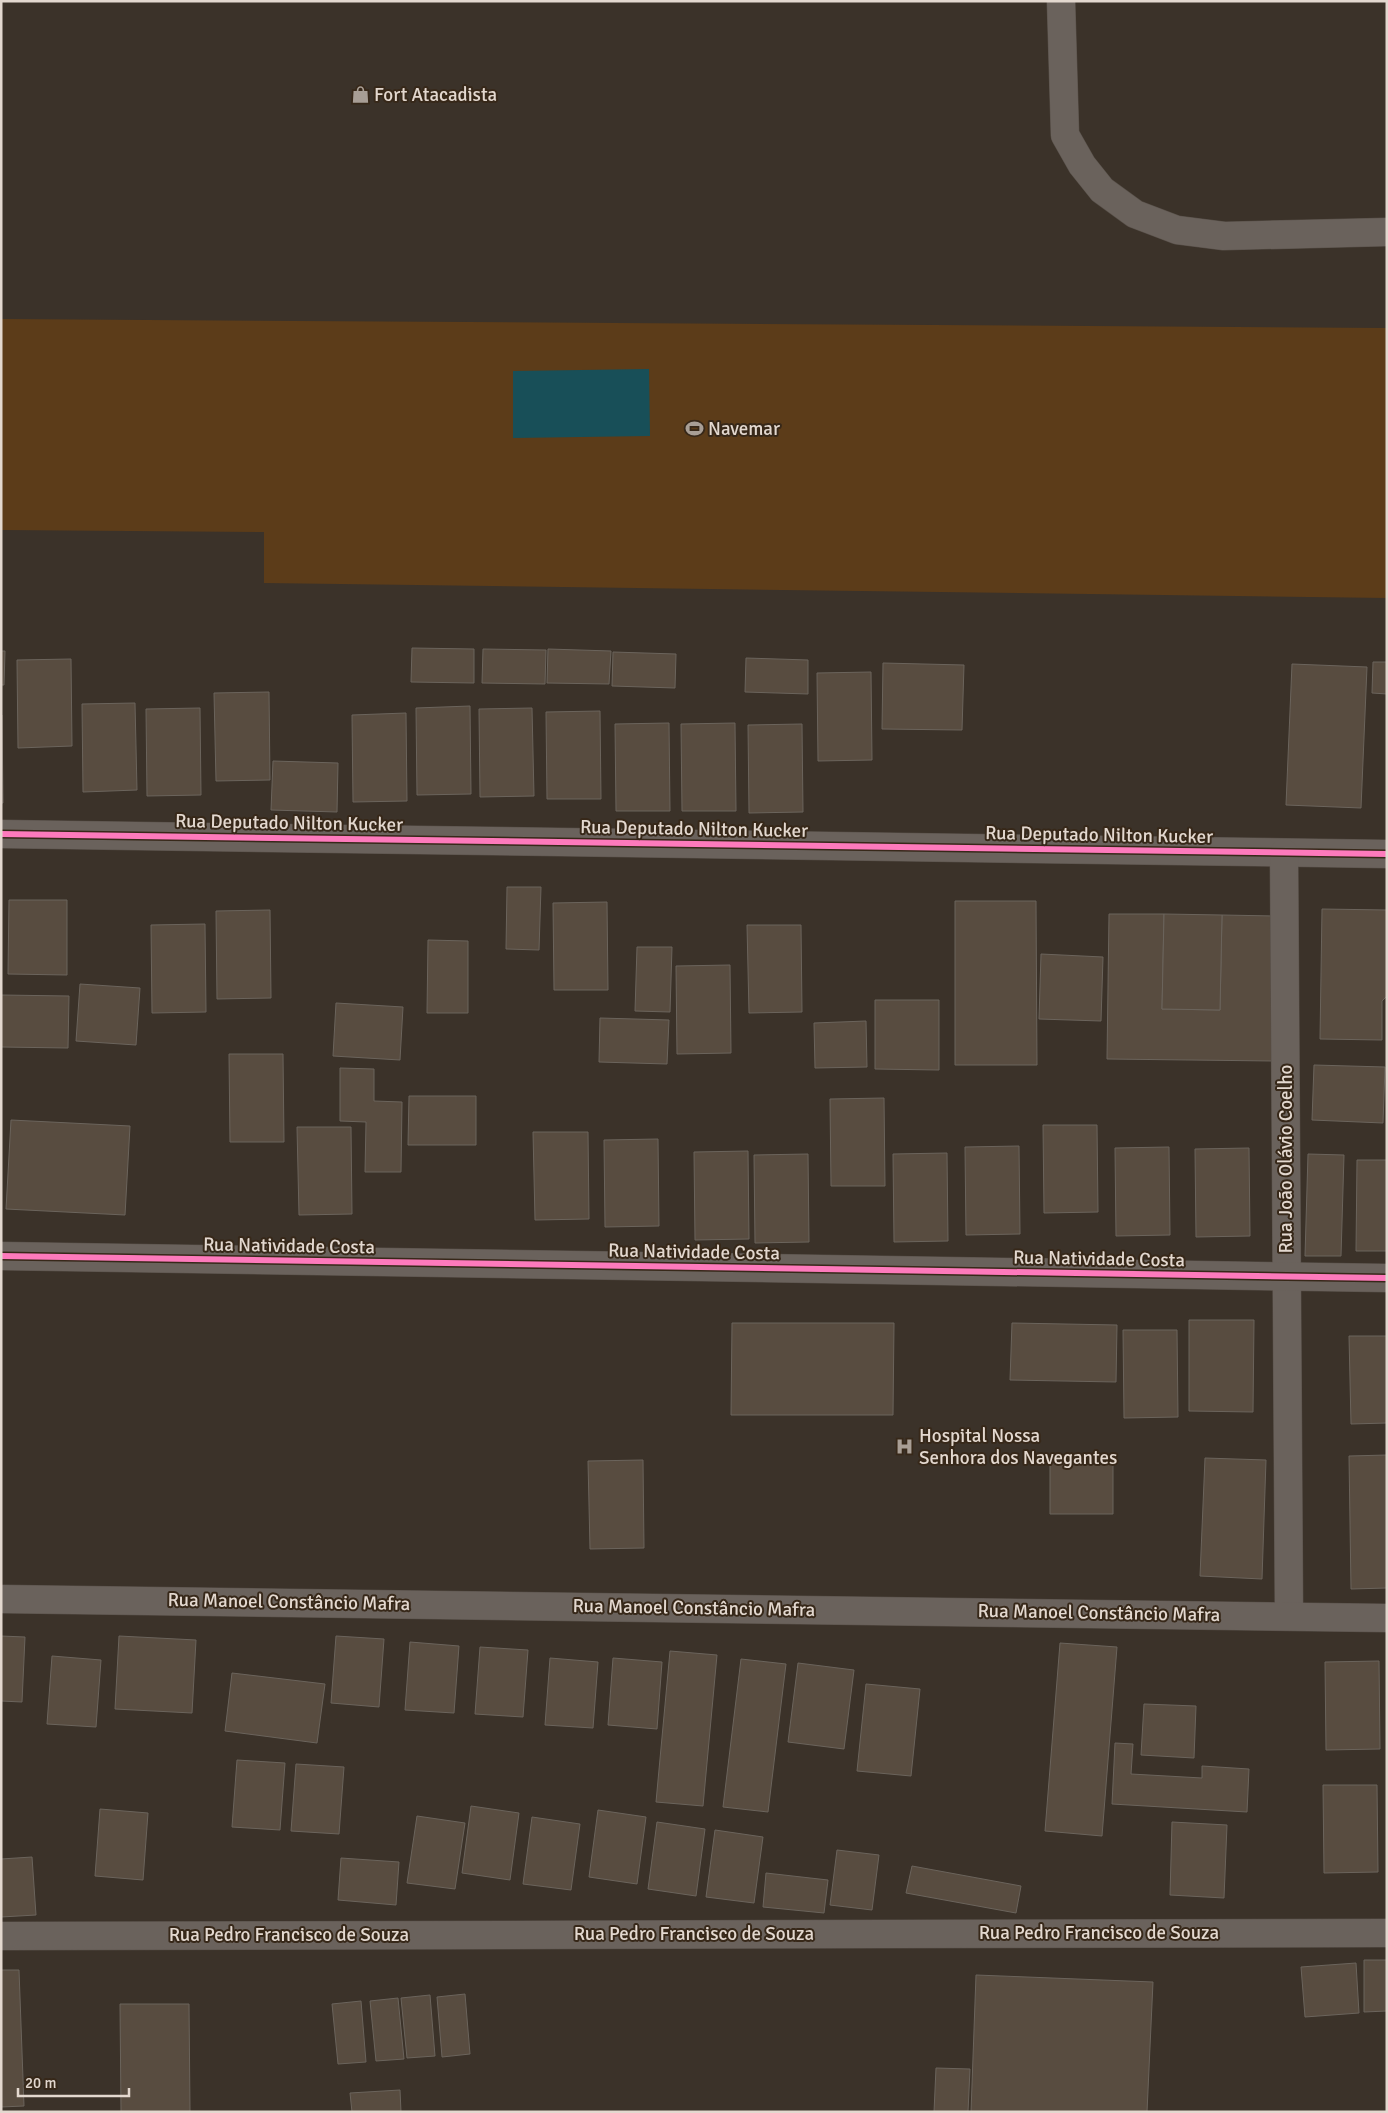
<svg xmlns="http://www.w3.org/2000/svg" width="1388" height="2113" font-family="Signika,sans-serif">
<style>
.green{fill:#5c3c19}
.water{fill:#184f58}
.building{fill:#584c40;stroke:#6b645c}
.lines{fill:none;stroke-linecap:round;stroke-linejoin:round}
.minor-casing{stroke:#574f48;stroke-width:29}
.minor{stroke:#6a625c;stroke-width:28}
.cycleway-casing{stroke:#372819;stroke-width:9}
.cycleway{stroke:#fd7abc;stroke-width:6}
.labels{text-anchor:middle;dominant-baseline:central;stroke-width:4;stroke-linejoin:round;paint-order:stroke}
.poi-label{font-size:19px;fill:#e3d8cf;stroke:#372819;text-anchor:start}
.street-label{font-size:19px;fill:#e3d8cf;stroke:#372819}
</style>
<rect width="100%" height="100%" fill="#3b3229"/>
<path class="green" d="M1,319L1387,328V598L264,583V532L1,530Z"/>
<path class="water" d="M649,369L650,436L513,438V371Z"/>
<g class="building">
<path d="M412,648L474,649V683L411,682Z"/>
<path d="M483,649L546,650L545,684L482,683Z"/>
<path d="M548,649L611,651L609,684L547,683Z"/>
<path d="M1,651H5L4,685H1Z"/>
<path d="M613,652L676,654L675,688L612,686Z"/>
<path d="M746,658L808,660V694L745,692Z"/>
<path d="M71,659L72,746L18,748L17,660Z"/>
<path d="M1373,662H1387V694L1372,693Z"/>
<path d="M883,663L964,665L962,730L882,729Z"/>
<path d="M1292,664L1367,667L1361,808L1286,805Z"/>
<path d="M871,672L872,760L818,761L817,673Z"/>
<path d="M269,692L270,780L216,781L214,693Z"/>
<path d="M135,703L137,790L83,792L82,704Z"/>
<path d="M470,706L471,794L417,795L416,708Z"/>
<path d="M200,708L201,795L147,796L146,709Z"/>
<path d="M532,708L534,796L480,797L479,709Z"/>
<path d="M600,711L601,799H547L546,712Z"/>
<path d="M406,713L407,801L353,802L352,715Z"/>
<path d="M2,715L3,803H1V715Z"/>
<path d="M669,723L670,811H616L615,724Z"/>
<path d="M735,723L736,811H682L681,724Z"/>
<path d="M802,724L803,812L749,813L748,725Z"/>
<path d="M273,761L338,763L337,812L271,810Z"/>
<path d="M507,887H541L539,950L506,949Z"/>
<path d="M9,900H67V975L8,974Z"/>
<path d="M955,901H1036L1037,1065H955Z"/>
<path d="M607,902L608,990H554L553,903Z"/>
<path d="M1322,909L1387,910V996L1382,1001V1040L1320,1039Z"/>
<path d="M270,910L271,998L217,999L216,911Z"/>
<path d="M1109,914H1164L1162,1009L1220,1010L1222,915L1275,916L1273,1061L1107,1059Z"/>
<path d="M1164,914L1222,915L1220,1010L1162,1009Z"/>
<path d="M205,924L206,1012L152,1013L151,925Z"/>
<path d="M747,925H801L802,1012L749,1013Z"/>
<path d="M428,940L468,941V1013H427Z"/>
<path d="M637,947H672L670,1012L635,1011Z"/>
<path d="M1041,954L1103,957L1101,1021L1039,1019Z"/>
<path d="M730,965L731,1053L677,1054L676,966Z"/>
<path d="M80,984L140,988L136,1045L76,1041Z"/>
<path d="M1,995L69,996L68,1048L1,1047Z"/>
<path d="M875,1000H939V1070L875,1069Z"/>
<path d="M336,1003L403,1007L400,1060L333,1056Z"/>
<path d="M600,1018L669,1020L667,1064L599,1062Z"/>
<path d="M866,1021L867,1067L815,1068L814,1023Z"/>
<path d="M229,1054H283L284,1142H230Z"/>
<path d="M1314,1065L1385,1067L1383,1123L1312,1120Z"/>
<path d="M340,1068L374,1069V1101L402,1102L401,1172H365L366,1122L340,1121Z"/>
<path d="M409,1096H476V1145H408Z"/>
<path d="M884,1098L885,1186H831L830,1099Z"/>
<path d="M11,1120L130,1126L125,1215L6,1209Z"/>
<path d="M1043,1125H1097L1098,1212L1044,1213Z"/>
<path d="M297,1127H351L352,1214L299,1215Z"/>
<path d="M533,1132H588L589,1219L535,1220Z"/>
<path d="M658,1139L659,1226L605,1227L604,1140Z"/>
<path d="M1019,1146L1020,1234L966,1235L965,1147Z"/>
<path d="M1169,1147L1170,1235L1116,1236L1115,1148Z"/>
<path d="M1249,1148L1250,1236L1196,1237L1195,1149Z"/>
<path d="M748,1151L749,1239L695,1240L694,1152Z"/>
<path d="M947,1153L948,1241L894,1242L893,1154Z"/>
<path d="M808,1154L809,1242L755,1243L754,1155Z"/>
<path d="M1308,1154L1344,1155L1341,1256H1305Z"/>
<path d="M1357,1160H1387V1251H1356Z"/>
<path d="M1189,1320H1254L1253,1412L1189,1411Z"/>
<path d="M732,1323H894L893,1415H731Z"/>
<path d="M1012,1323L1117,1325L1116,1382L1010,1380Z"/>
<path d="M1123,1330H1177L1178,1417L1124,1418Z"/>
<path d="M1349,1336H1387V1423L1351,1424Z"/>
<path d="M1387,1455V1588L1351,1589L1349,1456Z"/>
<path d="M1113,1457V1514H1050V1458Z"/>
<path d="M1205,1458L1266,1460L1262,1579L1200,1576Z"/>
<path d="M643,1460L644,1548L590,1549L588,1461Z"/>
<path d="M1,1636L25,1637L22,1702L1,1701Z"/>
<path d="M119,1636L196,1640L192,1713L115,1709Z"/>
<path d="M336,1636L384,1639L379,1707L331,1703Z"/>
<path d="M410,1642L459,1646L454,1713L405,1710Z"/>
<path d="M1060,1643L1117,1647L1102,1836L1045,1831Z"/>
<path d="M480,1647L528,1650L523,1717L475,1714Z"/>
<path d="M670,1651L717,1655L703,1806L656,1802Z"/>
<path d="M52,1656L101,1660L96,1727L47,1724Z"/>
<path d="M550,1658L598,1662L593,1728L545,1725Z"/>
<path d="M613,1658L662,1662L657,1729L608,1725Z"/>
<path d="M741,1659L786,1664L768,1812L723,1807Z"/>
<path d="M1379,1661L1380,1749L1326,1750L1325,1662Z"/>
<path d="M798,1663L854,1670L844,1749L788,1742Z"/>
<path d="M232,1673L325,1684L317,1743L225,1731Z"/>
<path d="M866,1684L920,1689L911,1776L857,1771Z"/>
<path d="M1144,1704L1196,1706L1194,1758L1141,1755Z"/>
<path d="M1115,1743L1133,1744L1131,1774L1202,1778V1766L1249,1769L1247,1812L1112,1804Z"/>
<path d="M237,1760L285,1763L280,1830L232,1827Z"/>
<path d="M296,1764L344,1767L339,1834L291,1831Z"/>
<path d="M1323,1785H1377L1378,1872L1324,1873Z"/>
<path d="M471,1806L519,1813L510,1880L462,1873Z"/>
<path d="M100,1809L148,1813L143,1880L95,1876Z"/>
<path d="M598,1810L646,1817L637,1884L589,1877Z"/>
<path d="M417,1816L465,1823L455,1889L407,1883Z"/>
<path d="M532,1817L580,1824L571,1890L523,1884Z"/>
<path d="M657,1822L705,1829L696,1896L648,1889Z"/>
<path d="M1172,1822L1227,1825L1224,1898L1170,1895Z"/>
<path d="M715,1830L763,1837L754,1903L706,1897Z"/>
<path d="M837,1850L879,1855L872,1910L830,1905Z"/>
<path d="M32,1857L36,1915L1,1917V1859Z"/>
<path d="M341,1858L399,1862L396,1905L338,1900Z"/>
<path d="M912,1866L1021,1886L1016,1913L906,1893Z"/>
<path d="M766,1873L828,1880L824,1913L763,1907Z"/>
<path d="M1364,1960H1387V2011L1364,2012Z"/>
<path d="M1356,1963L1359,2013L1305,2017L1301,1967Z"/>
<path d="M1,1970H19L24,2106L1,2107Z"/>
<path d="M976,1975L1153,1982L1147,2112H971Z"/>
<path d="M465,1994L470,2054L442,2057L437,1997Z"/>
<path d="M430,1995L435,2056L407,2058L401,1998Z"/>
<path d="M398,1998L404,2059L376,2061L370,2001Z"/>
<path d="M361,2001L366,2062L338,2064L332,2004Z"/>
<path d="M120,2004H189L190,2112H121Z"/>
<path d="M936,2068L970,2069L968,2112H934Z"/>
<path d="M400,2090L401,2112H352L350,2093Z"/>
</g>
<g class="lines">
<defs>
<g id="minor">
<path d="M1061,1L1065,135L1082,165L1102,190L1135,214L1177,230L1224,236L1387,232"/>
<path d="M1,834L1387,854"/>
<path d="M1284,853L1289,1616"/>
<path d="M1,1256L1387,1278"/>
<path d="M1,1599L1387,1618"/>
<path d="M1,1936L1387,1933"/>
</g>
</defs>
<use href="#minor" class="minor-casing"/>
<use href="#minor" class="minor"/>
<defs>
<g id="cycleway">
<path d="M1,834L1387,854"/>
<path d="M1,1256L1387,1278"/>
</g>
</defs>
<use href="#cycleway" class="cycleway-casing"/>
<use href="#cycleway" class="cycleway"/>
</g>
<defs>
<symbol id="shop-bare" viewBox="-9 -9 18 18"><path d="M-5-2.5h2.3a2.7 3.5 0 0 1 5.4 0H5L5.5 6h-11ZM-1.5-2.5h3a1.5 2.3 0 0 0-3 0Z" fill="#a89e95" stroke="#372819" stroke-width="2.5" paint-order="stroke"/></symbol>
<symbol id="stadium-bare" viewBox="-9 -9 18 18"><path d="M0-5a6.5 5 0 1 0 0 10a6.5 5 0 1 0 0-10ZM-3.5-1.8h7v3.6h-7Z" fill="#a89e95" stroke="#372819" stroke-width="2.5" paint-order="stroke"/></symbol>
<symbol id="hospital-bare" viewBox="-9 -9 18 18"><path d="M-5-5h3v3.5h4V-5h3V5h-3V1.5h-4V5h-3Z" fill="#a89e95" stroke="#372819" stroke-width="2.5" paint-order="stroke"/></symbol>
</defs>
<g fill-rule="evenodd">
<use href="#shop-bare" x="348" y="82" width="25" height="25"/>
<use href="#stadium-bare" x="682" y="416" width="25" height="25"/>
<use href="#hospital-bare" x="892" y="1434" width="25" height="25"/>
</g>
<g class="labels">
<g class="poi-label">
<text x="374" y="95">Fort Atacadista</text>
<text x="708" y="429">Navemar</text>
<text x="919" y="1436">Hospital Nossa<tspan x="919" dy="22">Senhora dos Navegantes</tspan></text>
</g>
<g class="street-label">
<text transform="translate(289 823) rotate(1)">Rua Deputado Nilton Kucker</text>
<text transform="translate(694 829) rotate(1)">Rua Deputado Nilton Kucker</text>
<text transform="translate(1099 835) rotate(1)">Rua Deputado Nilton Kucker</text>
<text transform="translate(1286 1159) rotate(-90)">Rua João Olávio Coelho</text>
<text transform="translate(289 1246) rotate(1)">Rua Natividade Costa</text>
<text transform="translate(694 1252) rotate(1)">Rua Natividade Costa</text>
<text transform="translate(1099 1259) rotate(1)">Rua Natividade Costa</text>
<text transform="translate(289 1602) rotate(1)">Rua Manoel Constâncio Mafra</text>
<text transform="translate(694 1608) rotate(1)">Rua Manoel Constâncio Mafra</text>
<text transform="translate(1099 1613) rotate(1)">Rua Manoel Constâncio Mafra</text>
<text x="1099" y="1933">Rua Pedro Francisco de Souza</text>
<text x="694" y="1934">Rua Pedro Francisco de Souza</text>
<text x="289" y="1935">Rua Pedro Francisco de Souza</text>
</g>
</g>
<rect width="1388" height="2113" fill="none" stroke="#e3d8cf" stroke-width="5"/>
<path d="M18 2088v8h111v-8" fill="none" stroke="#e3d8cf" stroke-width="2.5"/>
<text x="25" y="2088" font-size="15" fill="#e3d8cf" stroke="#372819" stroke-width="4" paint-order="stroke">20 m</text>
</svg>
